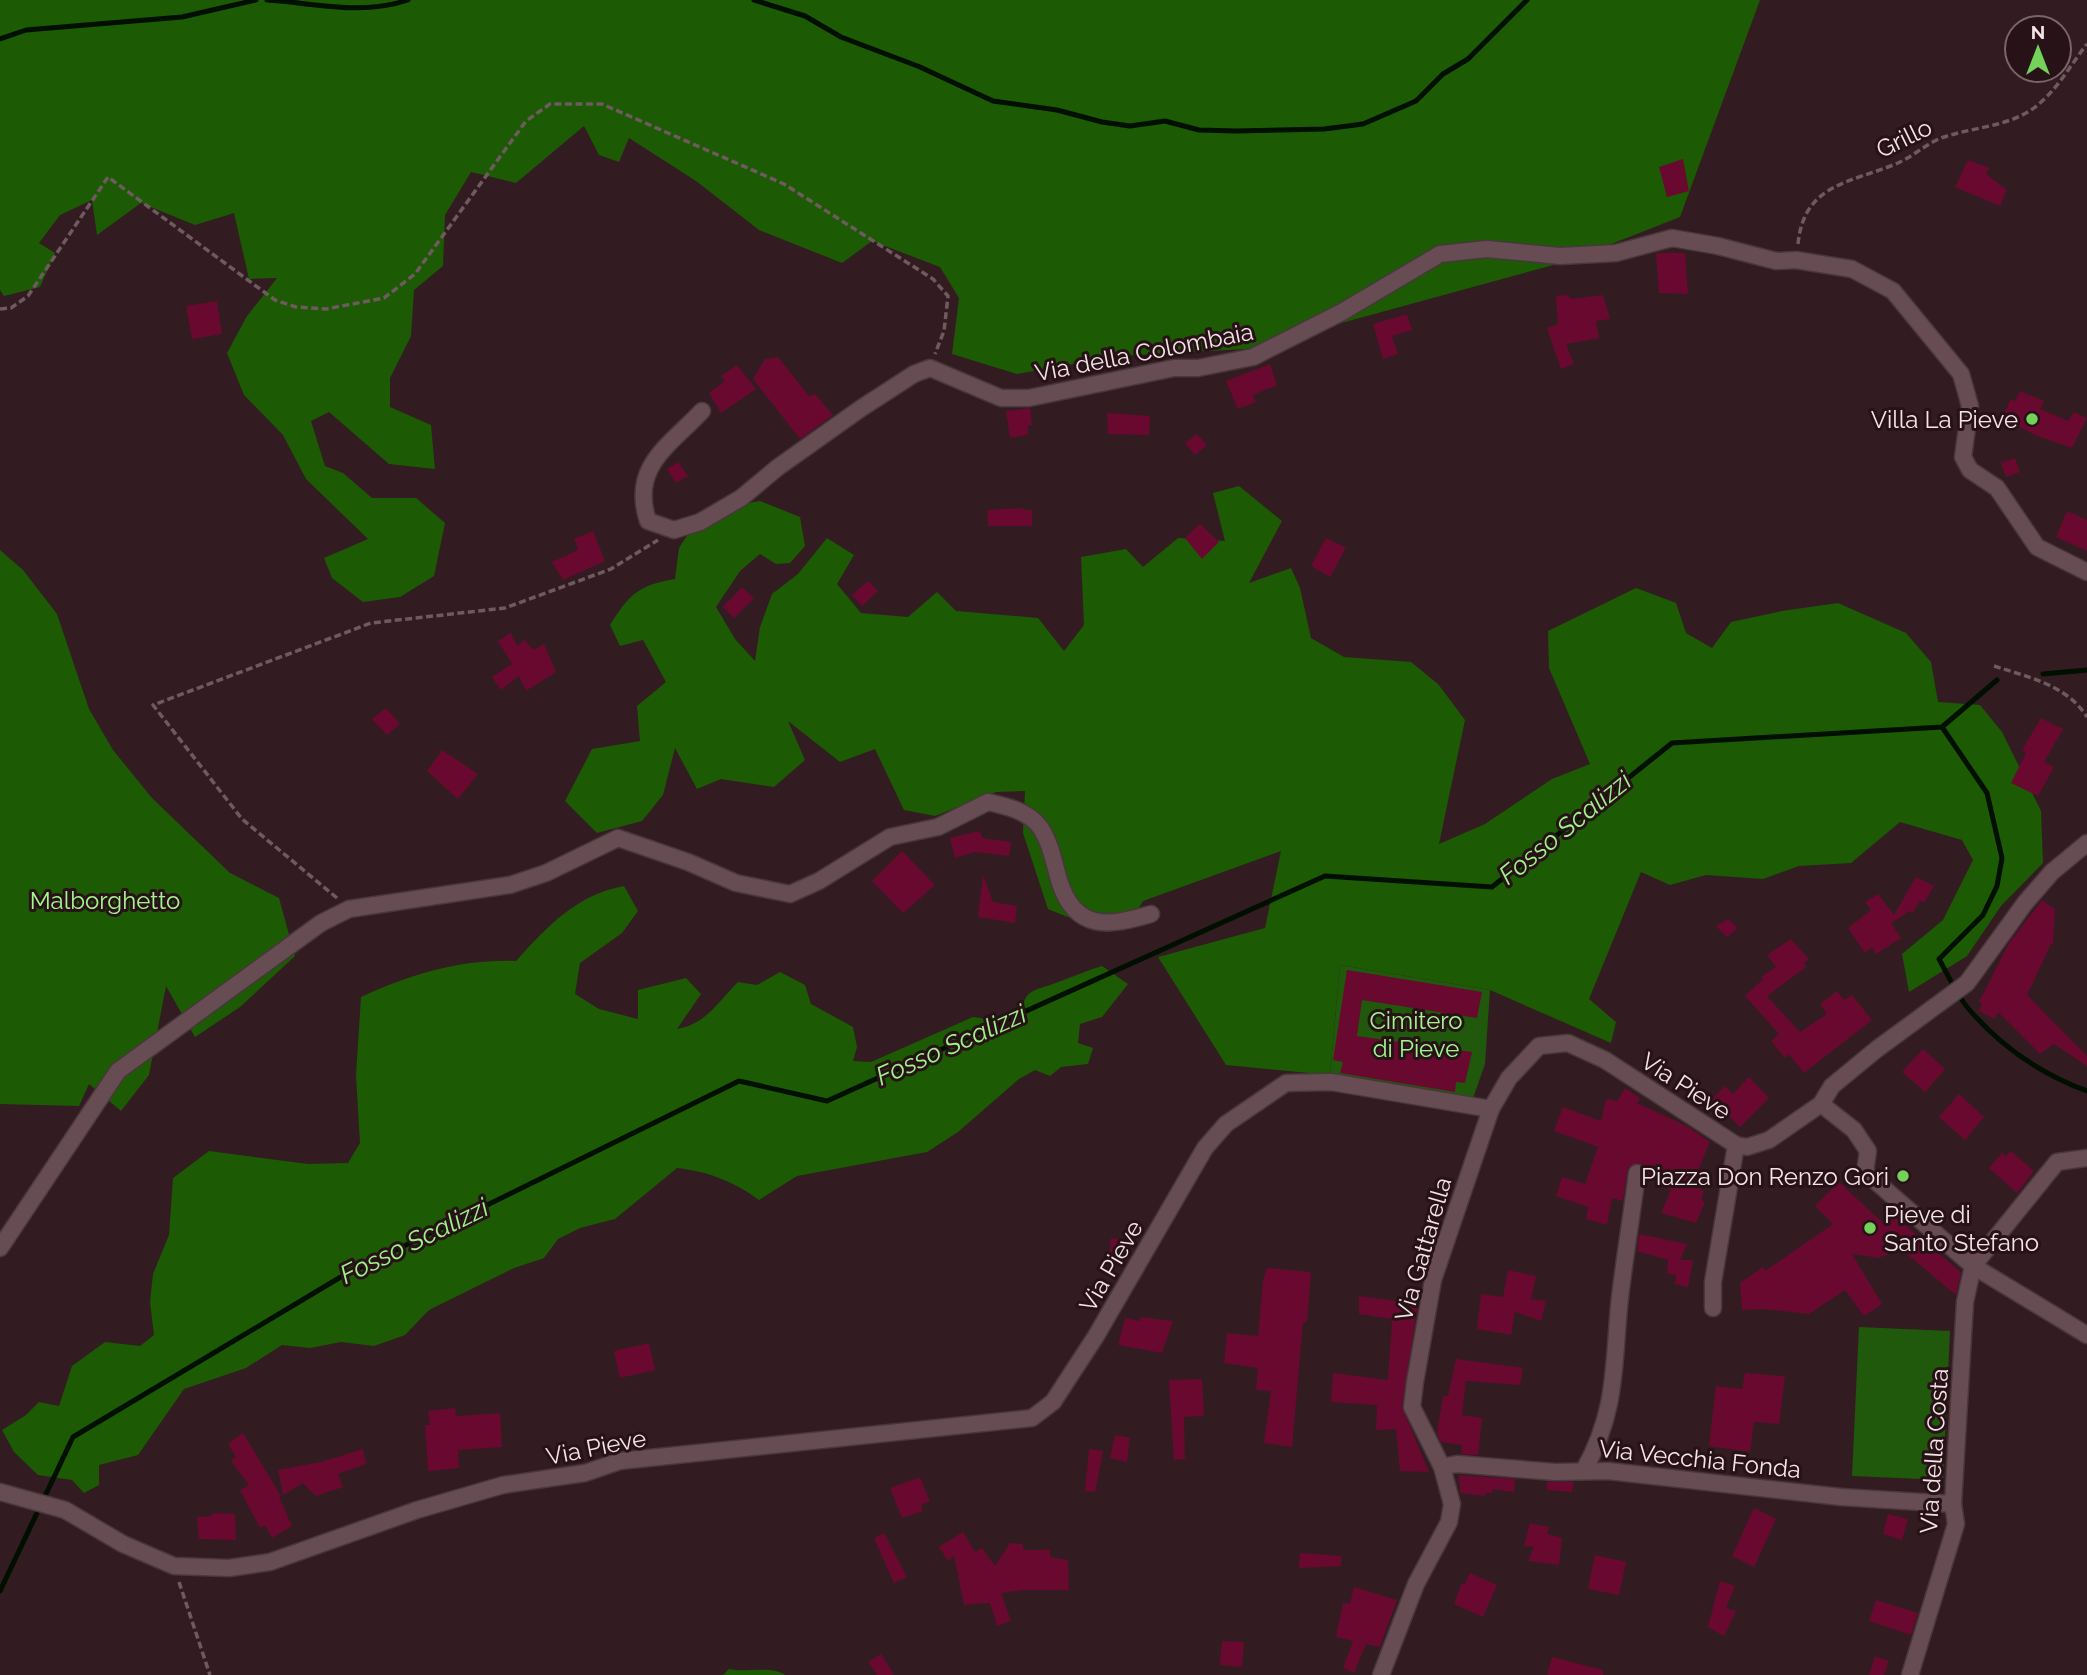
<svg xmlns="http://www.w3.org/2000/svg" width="2087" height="1675" font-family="Raleway,sans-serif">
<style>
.green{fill:#20580c}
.forest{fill:#1c5a04}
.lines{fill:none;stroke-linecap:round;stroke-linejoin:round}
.stream{stroke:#010f00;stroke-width:5}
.building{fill:#69092f}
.street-casing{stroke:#48373b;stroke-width:19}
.path{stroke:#6e5a5f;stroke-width:3.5;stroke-dasharray:7 3.5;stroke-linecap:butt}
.street{stroke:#674d53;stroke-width:16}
.poi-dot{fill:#74d25b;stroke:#271217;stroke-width:2.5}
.labels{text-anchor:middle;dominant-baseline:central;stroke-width:6;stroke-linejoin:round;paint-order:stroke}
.street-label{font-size:24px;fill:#f4e4e7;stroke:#271217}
.poi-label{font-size:24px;fill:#f4e4e7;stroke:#271217;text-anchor:end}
.park-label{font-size:24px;fill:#a3f68e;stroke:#271217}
.water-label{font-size:26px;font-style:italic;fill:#a0f28a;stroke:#271217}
</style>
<rect width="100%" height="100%" fill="#321c21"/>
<g class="green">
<path d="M1340,965L1490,990L1485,1064L1472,1101L1330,1075Z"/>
<path d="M1859,1327L1950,1331L1943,1480L1852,1476Z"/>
</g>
<g class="forest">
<path d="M0,0H1760L1680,217L1568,261L1246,349L1118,356L1017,374L952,354L959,298L940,267L872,241L842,263L759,230L696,181L629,138L619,162L599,155L584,126L516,183L471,172L445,215L443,266L414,290L411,336L390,378V407L431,425L435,469L389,464L329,412L311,421L325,466L343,473L372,498H416L445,523L434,576L400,597L363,602L332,578L324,558L368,539L306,479L283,435L244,395L227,353L247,316L277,278L249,279L234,213L195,225L141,203L97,235L92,200L60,215L39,243L55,253L40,287L4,296L0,290Z"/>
<path d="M1239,486L1282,521L1249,583L1291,568L1300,588L1311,638L1344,657L1411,662L1438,684L1465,720L1439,844L1485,824L1552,779L1590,764L1549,668L1548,631L1636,588L1676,603L1686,633L1712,648L1731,622L1782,611L1838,603L1906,633L1931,662L1938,702L1980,705L2002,732L2041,811L2043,863L2001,906L1967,956L1909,992L1902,954L1943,920L1973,860L1962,840L1900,822L1851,863L1799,866L1763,879L1706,875L1670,885L1641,872L1589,999L1616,1022L1611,1043L1490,990L1340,965L1330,1075L1226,1065L1158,957L1265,928L1281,851L1143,901L1129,924L1087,925L1048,909L1023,833L1025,791L996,792L935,816L904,810L875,749L840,762L788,721L805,760L774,787L721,779L697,789L675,748L663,795L642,821L597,833L565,801L592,749L640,741L637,706L666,682L643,640L620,646L610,625C629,595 638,585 675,579L679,548L703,511L760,501L800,517L805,546L790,563L776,564L760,554L740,571L716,607L735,639L755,661L760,627L772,594L798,574L827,538L854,555L837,584L861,613L908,617L937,592L956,611L1038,618L1064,651L1084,625L1081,557L1126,549L1143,567L1178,538L1225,541L1213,493Z"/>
<path d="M0,550L23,570L57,614L89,709L113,750L152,798L230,873L279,898L295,956L240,1007L195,1037L166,986L149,1075L121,1111L89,1084L79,1106L0,1104Z"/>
<path d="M624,886L638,911L622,933L580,963L575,994L599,1009L638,1019V990L686,978L701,994L677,1029C706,1024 718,1002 738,982L757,985L780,972L805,985L811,1004L853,1027L857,1047L853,1061L871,1062L973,1017L987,1019L1006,1030L1021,1022C1022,986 1034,992 1061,981C1075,976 1088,970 1102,966L1128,984L1102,1017L1080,1024L1078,1043L1093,1048L1088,1064L1061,1067L1050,1076L1035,1070L1019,1079L958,1132L927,1152L797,1176L759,1200C733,1181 709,1172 677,1168L615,1219L580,1228L558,1239L544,1258L514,1268L429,1310L405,1335L374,1346L341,1342L310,1348L282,1345L246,1368L184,1389L138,1455L99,1465V1485L84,1493L72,1480L38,1475L14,1452L2,1430L26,1415L39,1402L59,1406L72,1366L105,1342L140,1346L154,1335L150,1302L153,1274L169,1235L173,1178L209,1151L308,1164L348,1163L360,1143L356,1075L361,997C411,974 461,959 516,961C548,926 576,895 624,886Z"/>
<path d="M729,1669C745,1673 772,1665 785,1675H723Z"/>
</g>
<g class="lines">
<g class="stream">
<path d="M267,0C315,3 361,16 408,0"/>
<path d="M754,0L805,16L841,37L920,67L993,101L1057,110L1102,122L1130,126L1165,121L1199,130L1235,131L1324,129L1363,124L1416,101L1443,74L1468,59L1527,0"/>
<path d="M0,39L26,30L182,17L256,0"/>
<path d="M2043,674L2087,670"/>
<path d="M1942,727L1987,793L2002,858L1997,886L1983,915L1939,959C1948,975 1956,993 1967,1007C1999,1045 2041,1074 2087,1091"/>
<path d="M0,1591L73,1437L339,1278L739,1081L827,1101L1325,876L1492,887L1672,743L1942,727L1997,680"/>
</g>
</g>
<g class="building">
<path d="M1683,159L1689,191L1667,197L1659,167Z"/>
<path d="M1968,160L1989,168L1986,174L2007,190L2000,206L1955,187Z"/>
<path d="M1656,253H1685L1688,294L1659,293Z"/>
<path d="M1567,295L1571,299L1603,295L1610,319L1596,321L1599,338L1566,344L1574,364L1561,369L1547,328L1558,324L1556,296Z"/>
<path d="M217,301L222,334L192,339L186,306Z"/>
<path d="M1407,314L1412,330L1392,336L1398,354L1383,359L1373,324Z"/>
<path d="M778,357L809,396L815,394L833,415L800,439L753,379L765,359Z"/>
<path d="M1270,364L1277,385L1253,395L1256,402L1238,409L1226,381Z"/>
<path d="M737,365L756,389L721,413L709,393L725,381L721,376Z"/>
<path d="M2020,391L2044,401L2040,409L2068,421L2074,412L2087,418L2072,448L2035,435L2002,418L2011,399L2015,401Z"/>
<path d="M1030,408L1032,425H1028V435L1010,438L1006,411Z"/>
<path d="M1107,413L1150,416L1149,435L1108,434Z"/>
<path d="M1197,434L1207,445L1195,455L1185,443Z"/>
<path d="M2015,458L2020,472L2006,477L2001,463Z"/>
<path d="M678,462L688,476L676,483L667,469Z"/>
<path d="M1024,508V510H1032V526H988L987,510Z"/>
<path d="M2067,511L2087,520V551L2056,537Z"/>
<path d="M1200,524L1219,542L1202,559L1185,538Z"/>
<path d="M593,531L605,561L563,580L552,562L578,550L574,539Z"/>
<path d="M1326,538L1346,548L1330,577L1311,566Z"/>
<path d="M868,581L878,591L862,606L852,595Z"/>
<path d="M742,587L754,598L734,618L723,607Z"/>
<path d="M511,633L517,646L525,640L533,650L544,644L556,672L526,691L519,676L501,690L492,677L512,664L498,641Z"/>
<path d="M386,708L400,724L387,735L372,719Z"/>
<path d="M2041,718L2063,729L2044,762L2054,767L2038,796L2011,783L2026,753L2022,750Z"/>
<path d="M442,750L478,774L458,799L427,771Z"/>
<path d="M980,831L982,838L1011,842L1009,856L975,852L955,858L950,838Z"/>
<path d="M902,851L935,885L903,913L872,881Z"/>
<path d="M983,875L993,902L1017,906L1015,923L978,917Z"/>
<path d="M1916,877L1934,886L1924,903L1920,900L1913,913L1910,911L1891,923L1901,938L1876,954L1872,947L1865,953L1848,928L1871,910L1865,902L1878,894L1894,915Z"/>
<path d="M2042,900L2055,909L2053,945L2051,944L2027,995L2087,1056V1066L2054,1044L2040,1054L1998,1012L1995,1019L1979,1011L1982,1004L1979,1002L2009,943Z"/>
<path d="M1728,919L1738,928L1727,937L1716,926Z"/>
<path d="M1791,939L1809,959L1804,963L1806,967L1767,996L1800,1032L1827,1014L1820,1004L1837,991L1844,1000L1852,995L1872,1020L1804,1073L1789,1054L1785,1058L1771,1041L1779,1034L1745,996L1763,979L1761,977L1776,967L1767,955Z"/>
<path d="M1347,970L1482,992L1477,1018L1362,1000L1357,1036L1472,1052L1465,1083L1456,1082L1455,1092L1340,1073L1343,1062L1333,1060Z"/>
<path d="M1923,1049L1945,1069L1925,1092L1902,1072Z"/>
<path d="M1749,1077L1769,1098L1740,1127L1712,1099L1725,1086L1733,1094Z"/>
<path d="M1625,1088L1640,1098L1637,1103L1687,1126L1710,1142L1692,1185L1704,1191L1701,1199L1705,1202L1696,1223L1661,1213L1671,1190L1647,1178L1646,1168L1639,1163L1628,1167L1623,1201L1612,1198L1607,1225L1586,1219L1588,1207L1556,1196L1562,1177L1585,1184L1598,1147L1554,1131L1563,1107L1601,1121L1606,1099L1617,1101Z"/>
<path d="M1959,1094L1984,1117L1965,1140L1939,1117Z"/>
<path d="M2011,1151L2034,1171L2017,1193L1989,1168L2002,1153L2006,1156Z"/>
<path d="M1839,1182L1882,1222L1894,1211L1900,1221L1961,1272L1956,1295L1896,1245L1888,1254L1879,1258L1852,1254L1882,1304L1864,1316L1845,1290L1809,1314L1764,1309L1742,1310L1740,1283L1763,1267L1765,1271L1833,1224L1815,1206Z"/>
<path d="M1639,1234L1687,1244L1680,1260H1693L1688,1287L1675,1284L1676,1275L1667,1273L1668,1260L1637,1251Z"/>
<path d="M1111,1238L1128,1240L1125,1265L1109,1263Z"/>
<path d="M1267,1268L1311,1272L1307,1322H1303L1292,1447L1264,1443L1271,1391L1256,1390L1258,1368L1224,1363L1227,1333L1258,1336L1263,1280Z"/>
<path d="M1508,1270L1536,1276L1531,1299L1546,1301L1541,1321L1515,1312L1511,1335L1477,1329L1481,1294L1503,1297Z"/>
<path d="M1359,1296L1418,1304L1402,1407L1429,1472L1400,1471L1396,1429L1376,1430L1377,1405L1331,1402L1333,1373L1388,1380L1392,1319L1359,1314Z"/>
<path d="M1141,1317L1173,1321L1162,1353L1118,1345L1125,1318L1140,1321Z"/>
<path d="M649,1343L655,1370L620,1378L614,1351Z"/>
<path d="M1456,1359L1523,1368L1520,1385L1466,1381L1462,1415L1482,1418L1478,1455L1461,1454L1462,1445L1441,1442L1437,1433L1443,1396H1448Z"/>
<path d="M1745,1373L1785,1376L1779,1424L1754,1422L1750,1452L1709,1446L1716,1386L1742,1389Z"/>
<path d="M1202,1379L1204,1416L1184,1417L1185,1459L1174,1460L1169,1380Z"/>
<path d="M455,1408L456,1416L500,1413L502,1447L458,1450L459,1468L428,1471L425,1425H430L428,1411Z"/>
<path d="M243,1433L281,1496L279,1497L292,1526L272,1538L265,1525L260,1528L240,1490L249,1485L231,1461L236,1457L228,1444Z"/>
<path d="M1115,1435L1130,1438L1127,1462L1110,1458Z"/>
<path d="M363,1449L366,1464L338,1474L343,1487L316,1496L303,1483L283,1495L278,1470L321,1462Z"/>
<path d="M1089,1449L1103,1451L1095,1492L1085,1491Z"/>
<path d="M1459,1475L1515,1479L1514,1492L1493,1489L1492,1493H1485V1496L1460,1493Z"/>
<path d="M920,1477L930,1502L921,1504L923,1511L902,1518L890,1488Z"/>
<path d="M1547,1482H1574L1572,1492L1547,1490Z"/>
<path d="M1754,1508L1776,1519L1754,1567L1732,1556Z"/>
<path d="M212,1513L235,1514L236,1540L199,1539L197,1517L212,1516Z"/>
<path d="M1888,1514L1908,1519L1902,1540L1883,1534Z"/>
<path d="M1530,1523L1549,1527L1547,1534L1562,1538L1559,1565L1528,1561L1534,1547L1524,1546Z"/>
<path d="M963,1532L975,1552L982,1548L995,1566L1010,1543L1023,1544V1550H1050V1557L1068,1560L1069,1590H1023L1001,1593L1011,1621L997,1626L990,1603L964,1605L954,1556L948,1561L939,1547Z"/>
<path d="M884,1533L907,1577L894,1583L874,1538Z"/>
<path d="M1300,1553L1341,1556V1566L1299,1568Z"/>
<path d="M1595,1555L1626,1562L1619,1595L1588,1589Z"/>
<path d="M1470,1573L1497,1585L1483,1617L1454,1604L1462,1583L1465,1584Z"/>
<path d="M1720,1581L1735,1586L1726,1608L1736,1611L1724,1636L1708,1627Z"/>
<path d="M1354,1587L1397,1600L1380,1647L1366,1644L1354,1673L1343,1668L1353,1641L1336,1637L1343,1603L1350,1604Z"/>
<path d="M1876,1600L1918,1613L1911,1635L1869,1621Z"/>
<path d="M1222,1641L1244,1642L1242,1667L1220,1665Z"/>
<path d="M881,1654L894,1675H877L868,1662Z"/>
<path d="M1875,1656L1889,1661L1884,1675H1869Z"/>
<path d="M1552,1657L1603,1670V1675H1547Z"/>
</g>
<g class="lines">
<defs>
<g id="street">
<path d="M702,411C669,446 630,467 648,521L674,530L700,522L741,498L777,468L860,409L914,374L930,368L1001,398H1029L1174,368H1198L1253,357L1342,312L1440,254L1487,249L1560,256L1616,253L1672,238L1718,246L1776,261L1796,260L1852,269L1893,291L1961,374L1970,406L1963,457L1970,470L1997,488L2037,547L2087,572"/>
<path d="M1821,1104L1854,1130L1868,1151L1865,1172L1973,1266L2087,1335"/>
<path d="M0,1248L118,1071L321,923L349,909L510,885L546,873L618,838L688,862L736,883L790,894L819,881L890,837L938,827L988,802C1006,806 1028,811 1040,827C1051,843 1054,864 1060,883C1076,932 1110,926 1151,914"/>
<path d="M1713,1308V1282L1736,1145"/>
<path d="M1442,1467L1457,1464L1555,1472L1608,1471L1841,1497L1953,1504"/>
<path d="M1584,1470C1618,1410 1613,1362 1620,1297C1625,1255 1632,1214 1637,1173"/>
<path d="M0,1492L65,1510L123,1544L174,1566L229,1568L270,1562L417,1510L503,1485L585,1473L620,1461L1032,1418L1053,1402L1096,1336L1205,1148L1226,1124L1286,1083L1331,1082L1491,1109L1509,1078L1539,1046L1568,1043L1605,1060L1736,1145L1747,1147L1769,1140L1821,1104L1832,1086L1877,1049L1967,983L2025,903L2052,872L2087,843"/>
<path d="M1381,1675L1416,1584L1449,1522L1452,1504L1442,1467L1412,1407L1415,1382L1433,1280L1491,1109"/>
<path d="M1910,1675L1956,1524L1953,1504L1965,1302L1973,1266L2057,1162L2087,1158"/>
</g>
</defs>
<use href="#street" class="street-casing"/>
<g class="path">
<path d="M1798,244C1804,183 1851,183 1898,163C1914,156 1928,142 1944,137C1977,126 2013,127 2040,103C2058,88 2072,63 2087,44"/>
<path d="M0,309L11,308L28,296L108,177L275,300L296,307L326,309L384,298L415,274L526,121L550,104H602L784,184L933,279L948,296L944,331L935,354"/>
<path d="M1994,666C2028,677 2067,685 2087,717"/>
<path d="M337,898L242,819L153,705L371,623L505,608L611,569L658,540"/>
<path d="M179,1582L210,1675"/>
</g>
<use href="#street" class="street"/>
</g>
<g class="poi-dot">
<circle cx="2032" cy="419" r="7"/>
<circle cx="1903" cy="1176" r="7"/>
<circle cx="1870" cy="1228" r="7"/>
</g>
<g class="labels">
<g class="street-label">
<text transform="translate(1904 138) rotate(-26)">Grillo</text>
<text transform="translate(1144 352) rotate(-11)">Via della Colombaia</text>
<text transform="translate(1686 1086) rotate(33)">Via Pieve</text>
<text transform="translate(1423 1249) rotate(-74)">Via Gattarella</text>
<text transform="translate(1111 1266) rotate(-60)">Via Pieve</text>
<text transform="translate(596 1447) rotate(-11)">Via Pieve</text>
<text transform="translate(1934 1451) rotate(-86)">Via della Costa</text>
<text transform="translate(1700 1459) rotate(6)">Via Vecchia Fonda</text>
</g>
<g class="poi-label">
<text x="2018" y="419">Villa La Pieve</text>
<text x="1889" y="1176">Piazza Don Renzo Gori</text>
<text x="1884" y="1214" text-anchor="start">Pieve di<tspan x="1884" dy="28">Santo Stefano</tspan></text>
</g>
<g class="park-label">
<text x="105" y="900">Malborghetto</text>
<text x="1416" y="1020">Cimitero<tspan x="1416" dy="28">di Pieve</tspan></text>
</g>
<g class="water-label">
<text transform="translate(1565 828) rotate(-39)">Fosso Scalizzi</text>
<text transform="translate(951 1045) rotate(-24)">Fosso Scalizzi</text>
<text transform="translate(414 1241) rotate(-26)">Fosso Scalizzi</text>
</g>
</g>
<g transform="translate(2038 49)"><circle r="33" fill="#271217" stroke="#79666a" stroke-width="2"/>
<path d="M0-5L12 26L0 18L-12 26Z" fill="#74d25b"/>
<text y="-10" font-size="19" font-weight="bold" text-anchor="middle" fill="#f4e4e7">N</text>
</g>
</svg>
